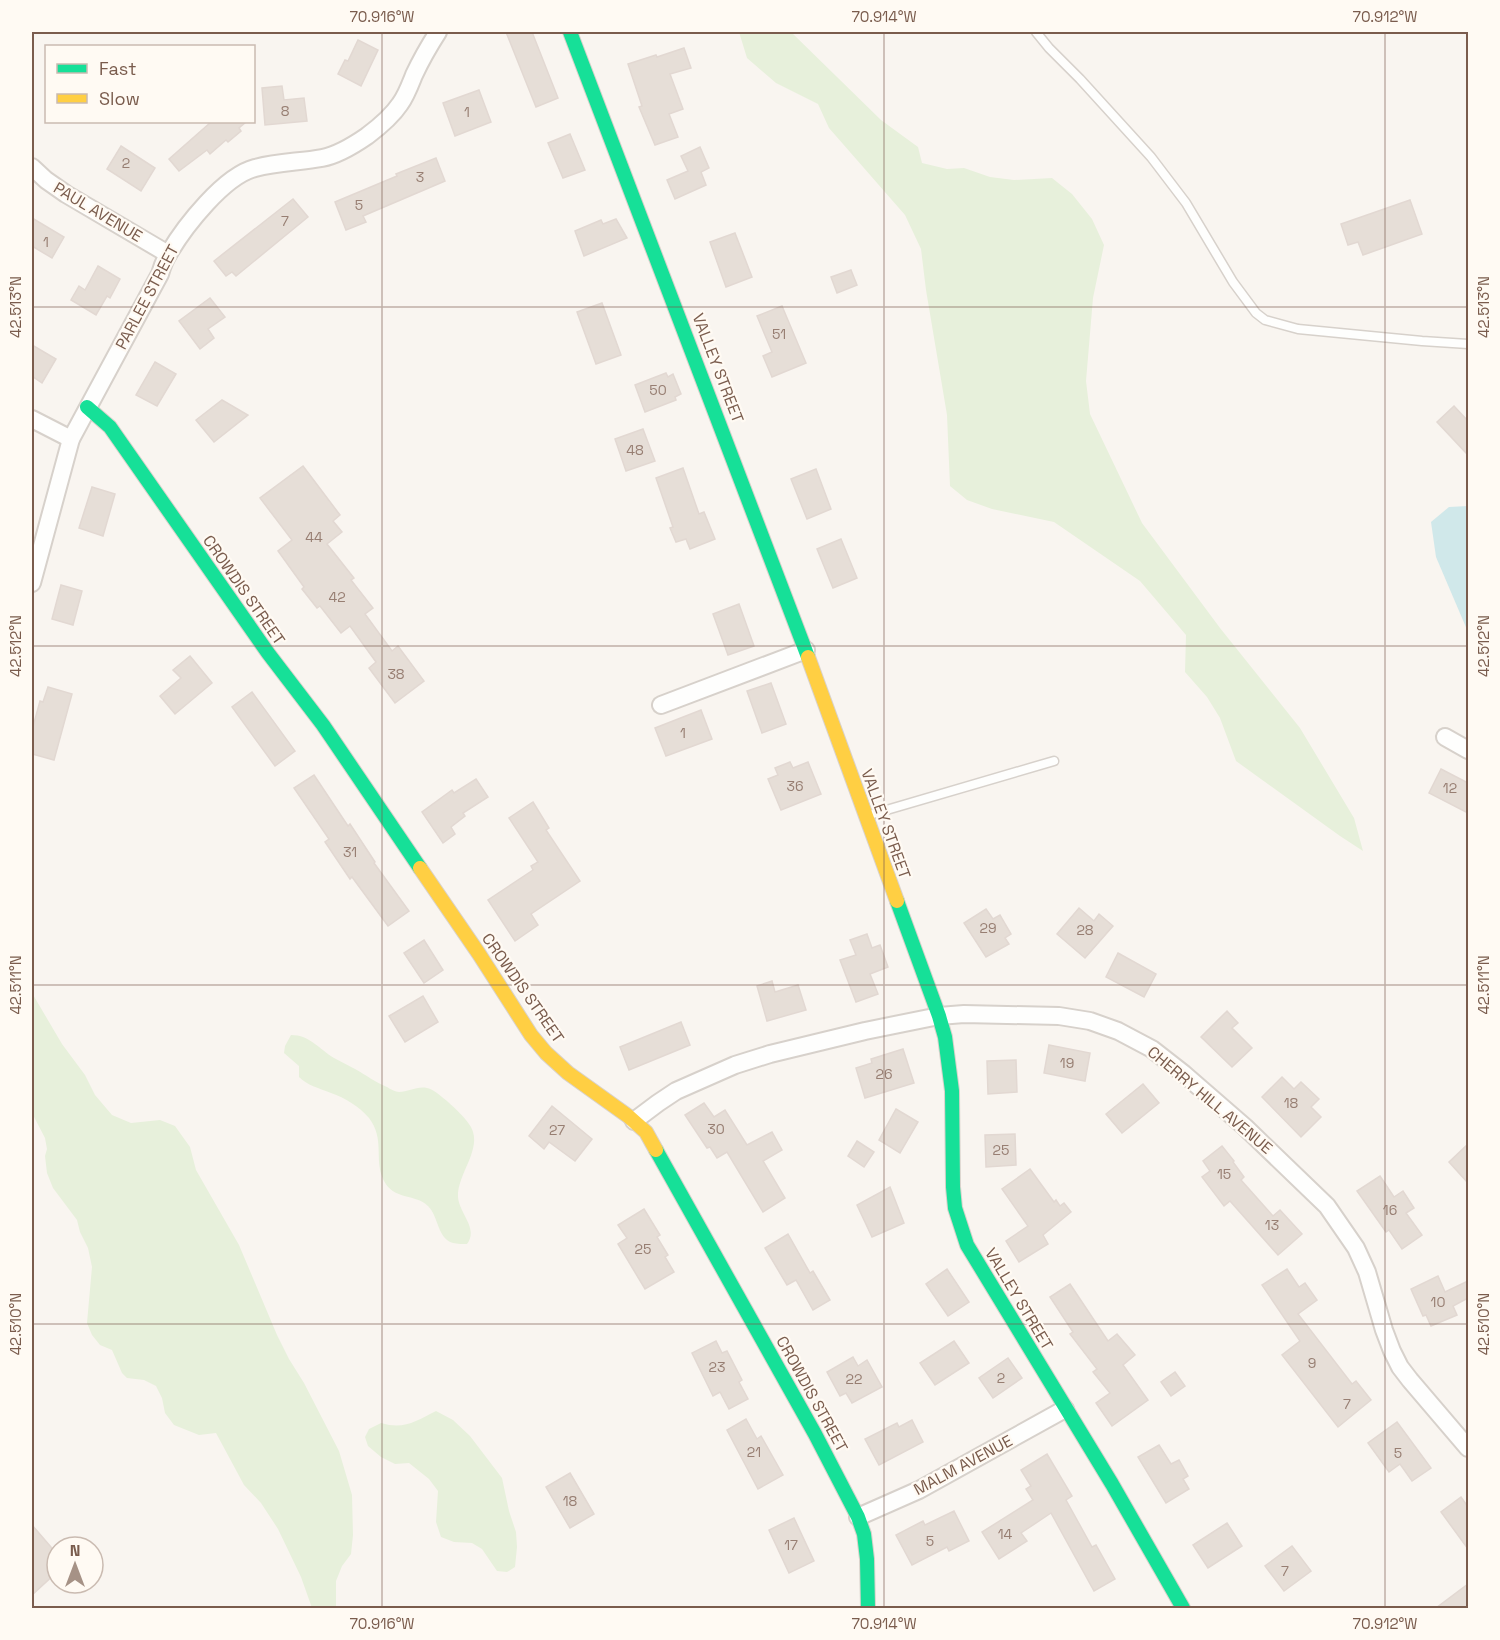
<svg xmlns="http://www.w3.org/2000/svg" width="1500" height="1640" font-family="'Space Grotesk',sans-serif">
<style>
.green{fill:#e7f0db}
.water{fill:#d0e8ea}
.building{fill:#e6ded7;stroke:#e2d8d2;stroke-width:1.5}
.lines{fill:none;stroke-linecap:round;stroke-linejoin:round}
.lane-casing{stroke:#d7d1cb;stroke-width:11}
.street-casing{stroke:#d7d1cb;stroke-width:20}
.fast-casing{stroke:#d9d2cb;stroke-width:16}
.slow-casing{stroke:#d9d2cb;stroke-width:16}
.lane{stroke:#fefefd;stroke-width:8}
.street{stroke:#fefefd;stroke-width:16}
.fast{stroke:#16e098;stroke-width:14}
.slow{stroke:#ffcf43;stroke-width:14}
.ticks{fill:none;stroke:#7a5c4d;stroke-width:1.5;stroke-opacity:0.45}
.labels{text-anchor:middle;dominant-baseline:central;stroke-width:4.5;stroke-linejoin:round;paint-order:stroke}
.number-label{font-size:14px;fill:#977e72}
.street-label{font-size:16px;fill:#7a5c4d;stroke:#fffaf3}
.neatline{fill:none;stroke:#7a5c4d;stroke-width:2}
.ticks-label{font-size:15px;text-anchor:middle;fill:#7a5c4d}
</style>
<rect width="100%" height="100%" fill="#f9f5f0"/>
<g class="green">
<path d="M739,32H791L881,120L918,147L922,163L947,169L964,168L990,177L1014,180L1052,178L1072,194L1092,219L1104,245L1093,298L1086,381L1090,414L1142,523L1220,628L1300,728L1354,818L1363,851L1340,836L1236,761L1220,718L1207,697L1185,672L1186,635L1140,581L1054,522L992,509L967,500L950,486L947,415L926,290L921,249L905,215L829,128L818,104L776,83L747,58Z"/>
<path d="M32,993L62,1044L85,1075L95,1095L112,1115L131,1123L160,1120L175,1126L190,1147L196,1170L239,1245L277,1335L289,1359L304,1383L339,1451L352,1495L353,1535L351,1554L342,1566L336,1581V1608H312L301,1577L278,1529L261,1503L244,1485L216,1433L199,1435L174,1425L165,1413L162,1398L156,1386L144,1380L127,1378L122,1373L112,1350L100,1345L92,1335L87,1323L92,1267L88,1248L80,1232L77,1220L53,1188L47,1173L45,1156L47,1149L45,1138L32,1113Z"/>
<path d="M291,1035C310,1035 319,1049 334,1058C341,1062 348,1065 355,1069C366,1075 375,1082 387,1087C390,1089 396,1092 399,1092C408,1092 417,1086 427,1088C436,1089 466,1117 471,1127C483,1149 457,1174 458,1197C459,1213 479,1229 467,1244C463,1244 457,1244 453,1243C437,1238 439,1217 428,1206C415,1193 393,1201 383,1179C374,1158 385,1139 369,1118C359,1106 345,1098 331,1093C319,1088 308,1086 299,1077V1066L284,1053L285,1046Z"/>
<path d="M436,1411L453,1420L470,1436L502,1478L509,1511L516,1532L517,1547L515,1567L507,1572L497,1571L482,1549L472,1543L454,1542L441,1537L436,1522L438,1491L429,1479L409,1463L395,1464L381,1457L368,1446L365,1437L369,1429L381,1423C404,1430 416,1421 436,1411Z"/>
</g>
<path class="water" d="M1468,506V632L1436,557L1431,522L1449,507Z"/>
<g class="building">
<path d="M506,32H532L558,98L536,107Z"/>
<path d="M358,40L378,50L361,86L338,74L345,60L348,61Z"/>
<path d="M684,48L691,68L670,74L683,109L669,114L678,137L655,145L639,107L642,106L628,64L656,55L657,57Z"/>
<path d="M282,86L284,100L304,98L307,121L265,125L262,88Z"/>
<path d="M479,90L491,122L455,136L443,103Z"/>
<path d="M210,122H246L239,128L241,131L228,142L226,140L210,154L207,150L179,171L169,159L211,122Z"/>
<path d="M570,134L585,170L563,178L548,143Z"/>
<path d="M121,146L155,168L141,191L107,169Z"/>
<path d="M700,147L709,168L701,172L706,185L675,199L667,180L688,171L681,156Z"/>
<path d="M436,158L445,181L363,216L366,222L346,230L335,202L397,176L396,174Z"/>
<path d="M293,199L308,217L236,276L232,272L226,276L214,261Z"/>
<path d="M1410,200L1422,234L1363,255L1358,242L1348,245L1341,224Z"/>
<path d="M32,218L64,237L52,258L32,246Z"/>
<path d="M616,219L627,238L584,256L575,231L601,220L603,224Z"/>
<path d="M735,233L752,277L726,287L710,242Z"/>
<path d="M98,266L120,279L110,298L107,296L96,315L71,300L79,286L85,290Z"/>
<path d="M851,270L857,285L837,293L831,277Z"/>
<path d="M210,298L225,317L208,329L214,338L200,349L179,321Z"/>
<path d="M602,303L621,355L596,364L577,312Z"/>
<path d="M782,306L806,363L772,377L763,356L772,352L757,316Z"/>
<path d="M32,345L56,359L42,383L32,376Z"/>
<path d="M155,362L176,374L157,406L136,395Z"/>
<path d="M666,373L668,377L673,374L681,394L675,397L676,400L645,412L635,385Z"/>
<path d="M222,400L248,415L214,442L196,420Z"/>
<path d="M1454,406L1468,421V455L1437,422Z"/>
<path d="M643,429L655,461L626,471L615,439Z"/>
<path d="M303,466L340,515L333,521L342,532L327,544L354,578L351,580L373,608L365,614L392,651L398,646L424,681L395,703L369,668L376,662L350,626L341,633L320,606L317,608L302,589L304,587L278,551L292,540L260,498Z"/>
<path d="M683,468L699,514L704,512L715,539L690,549L686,539L676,542L670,528L673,527L656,478Z"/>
<path d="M816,469L831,509L807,519L791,479Z"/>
<path d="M92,487L115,494L103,536L79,528Z"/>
<path d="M841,539L857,578L833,588L817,549Z"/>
<path d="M61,585L82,591L73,625L52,619Z"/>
<path d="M739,604L754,646L728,655L713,614Z"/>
<path d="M190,656L212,683L175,714L160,696L181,678L173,670Z"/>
<path d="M771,683L786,724L762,733L747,691Z"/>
<path d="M48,687L72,694L54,760L32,754V730L40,701L43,702Z"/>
<path d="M252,692L295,751L275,766L232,707Z"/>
<path d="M701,710L712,739L666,756L655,728Z"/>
<path d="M790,762L793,768L808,762L821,794L781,810L768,779L778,775L775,768Z"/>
<path d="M1441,769L1468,783V813L1429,793Z"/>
<path d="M314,775L348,826L350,824L375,862L374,863L409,911L388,926L352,877L350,879L325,842L329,839L294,788Z"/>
<path d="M476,779L488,797L463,813L465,816L451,827L455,834L443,843L422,812L452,790L454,793Z"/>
<path d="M533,802L549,828L546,830L580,881L531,914L538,925L515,941L488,900L533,870L531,866L538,862L509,818Z"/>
<path d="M1079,908L1094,921L1099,914L1113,926L1085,958L1057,934Z"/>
<path d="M986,909L993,919L1000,915L1011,934L1005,938L1009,944L986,957L964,923Z"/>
<path d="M867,934L872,948L880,945L888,967L870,974L878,994L856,1002L840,960L856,955L850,940Z"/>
<path d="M424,940L443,970L424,983L404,953Z"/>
<path d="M1118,953L1156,974L1144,997L1106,977Z"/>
<path d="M772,981L775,992L798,985L806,1010L767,1021L757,986Z"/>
<path d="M423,996L438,1022L405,1042L389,1016Z"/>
<path d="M1227,1011L1238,1023L1232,1028L1252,1048L1232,1067L1201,1037Z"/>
<path d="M681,1022L690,1045L629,1070L620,1047Z"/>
<path d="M1049,1045L1090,1053L1085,1081L1044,1073Z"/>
<path d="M903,1049L914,1083L865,1098L856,1068L872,1063L871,1059Z"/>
<path d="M1016,1060L1017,1092L988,1094L987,1061Z"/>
<path d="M1282,1077L1294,1089L1301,1082L1319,1099L1311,1107L1321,1117L1301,1137L1262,1097Z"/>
<path d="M1143,1084L1159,1103L1122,1133L1106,1114Z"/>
<path d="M704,1103L714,1117L725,1110L747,1145L772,1132L782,1150L763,1161L785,1198L763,1212L727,1152L717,1158L710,1147L707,1148L685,1115Z"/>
<path d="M552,1106L592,1139L575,1161L549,1142L544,1149L529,1136Z"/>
<path d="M896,1109L918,1122L900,1153L879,1140Z"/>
<path d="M1015,1134L1016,1165L986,1167L985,1135Z"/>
<path d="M857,1141L874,1152L864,1167L848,1156Z"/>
<path d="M1468,1144V1183L1449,1162Z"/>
<path d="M1222,1146L1234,1161L1233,1162L1244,1177L1241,1180L1273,1216L1280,1210L1302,1234L1278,1255L1230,1201L1224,1206L1202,1177L1210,1171L1203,1161Z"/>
<path d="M1030,1169L1054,1202L1056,1200L1060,1206L1064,1203L1071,1212L1043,1235L1048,1244L1019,1262L1006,1241L1028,1226L1002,1189Z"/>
<path d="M1380,1176L1394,1197L1403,1191L1414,1208L1406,1213L1422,1235L1402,1249L1389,1230L1386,1232L1357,1191Z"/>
<path d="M890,1187L904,1223L872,1237L857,1205Z"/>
<path d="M644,1209L660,1235L657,1237L668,1255L665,1257L674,1272L645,1289L618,1244L627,1238L618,1225Z"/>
<path d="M788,1234L810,1273L813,1271L830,1300L813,1310L796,1280L787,1285L765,1248Z"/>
<path d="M947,1269L969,1302L948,1316L926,1284Z"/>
<path d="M1287,1269L1299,1287L1305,1283L1317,1300L1298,1314L1352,1384L1356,1381L1371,1400L1338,1427L1282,1355L1300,1341L1262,1285Z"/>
<path d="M1438,1276L1445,1292L1468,1281V1298L1453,1306L1457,1315L1431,1326L1426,1315L1423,1316L1411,1289Z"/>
<path d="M1070,1284L1108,1341L1117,1334L1135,1355L1123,1365L1148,1400L1112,1426L1096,1403L1110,1393L1093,1372L1097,1369L1070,1334L1073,1332L1050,1297Z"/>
<path d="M716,1341L722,1353L727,1351L742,1380L739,1382L748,1399L729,1409L720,1392L713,1396L692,1353Z"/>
<path d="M954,1341L969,1363L935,1385L920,1363Z"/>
<path d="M853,1357L858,1366L867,1360L882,1387L852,1403L846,1393L840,1396L827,1372Z"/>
<path d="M1008,1358L1022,1378L993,1398L979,1378Z"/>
<path d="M1175,1372L1185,1386L1171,1396L1161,1382Z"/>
<path d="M746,1419L757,1439L761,1436L783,1475L758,1489L727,1430Z"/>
<path d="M912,1420L923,1442L879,1465L865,1439L897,1423L899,1427Z"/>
<path d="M1397,1422L1431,1468L1412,1481L1400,1464L1389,1472L1368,1443Z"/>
<path d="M1159,1445L1171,1464L1179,1460L1188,1476L1183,1479L1189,1489L1166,1503L1138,1457Z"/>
<path d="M1047,1454L1072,1496L1066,1500L1092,1547L1096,1545L1115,1579L1094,1591L1051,1513L1021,1533L1027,1541L999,1559L982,1532L1033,1500L1026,1489L1031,1486L1021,1470Z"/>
<path d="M570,1473L594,1514L570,1528L546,1487Z"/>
<path d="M1461,1497L1468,1507V1549L1441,1512Z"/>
<path d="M954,1511L969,1541L949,1551L947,1547L912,1565L896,1535L923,1521L925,1525Z"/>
<path d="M794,1518L814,1561L789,1573L769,1530Z"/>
<path d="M1227,1523L1242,1546L1208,1568L1193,1545Z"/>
<path d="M32,1525L57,1554V1572L32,1595Z"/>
<path d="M1292,1546L1311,1571L1284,1591L1265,1566Z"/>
<path d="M1468,1584V1608H1436Z"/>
</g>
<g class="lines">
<defs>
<g id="lane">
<path d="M1036,32L1049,48L1080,79L1151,157L1186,203L1233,282L1256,313L1265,320L1298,329L1422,341L1468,344"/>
<path d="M866,816L1054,761"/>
</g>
<g id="street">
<path d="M32,167L46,180L66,194L168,254"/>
<path d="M32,419L71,439"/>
<path d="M32,583L71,439L160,274C162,267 165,259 169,253C185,226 224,176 255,168C277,162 300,162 322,158C338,155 354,145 367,136C379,127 392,116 400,104C406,96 410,85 414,75C421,60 429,46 438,32"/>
<path d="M661,705L806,650"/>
<path d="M1445,737L1468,750"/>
<path d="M634,1121L658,1103L676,1091L735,1065L770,1054L865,1031L939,1016L964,1014L1059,1016L1090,1021L1118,1031L1152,1049L1184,1074L1245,1127L1327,1206L1356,1248L1367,1272L1384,1330L1392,1351L1400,1367L1410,1380L1468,1448"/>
<path d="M858,1517L919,1490L1065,1409"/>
</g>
<g id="fast">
<path d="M570,32L808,657"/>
<path d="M87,407L110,427L268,653L323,725L420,868"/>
<path d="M897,901L939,1016L945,1037L952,1091L953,1187L955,1208L967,1245L1112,1484L1183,1608"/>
<path d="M656,1150L815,1434L858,1517L864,1534L867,1559L868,1608"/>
</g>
<g id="slow">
<path d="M808,657L897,901"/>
<path d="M420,868L479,954L531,1035L546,1053L568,1073L628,1116L646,1132L656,1150"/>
</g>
</defs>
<use href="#lane" class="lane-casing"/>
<use href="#street" class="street-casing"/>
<use href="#fast" class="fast-casing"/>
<use href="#slow" class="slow-casing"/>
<use href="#lane" class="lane"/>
<use href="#street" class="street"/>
<use href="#fast" class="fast"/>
<use href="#slow" class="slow"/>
</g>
<path class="ticks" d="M382,32V1608M884,32V1608M1385,32V1608M32,307H1468M32,646H1468M32,985H1468M32,1324H1468"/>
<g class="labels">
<g class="number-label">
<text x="285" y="111">8</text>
<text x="467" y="112">1</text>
<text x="126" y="163">2</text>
<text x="420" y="177">3</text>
<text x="359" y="205">5</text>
<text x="285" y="221">7</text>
<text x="46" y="242">1</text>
<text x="779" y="334">51</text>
<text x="658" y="390">50</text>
<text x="635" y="450">48</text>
<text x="314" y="537">44</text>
<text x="337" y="597">42</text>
<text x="396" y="674">38</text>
<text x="683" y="733">1</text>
<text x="795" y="786">36</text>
<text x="1450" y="788">12</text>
<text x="350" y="852">31</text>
<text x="988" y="928">29</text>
<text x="1085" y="930">28</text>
<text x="1067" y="1063">19</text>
<text x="884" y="1074">26</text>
<text x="1291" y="1103">18</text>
<text x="716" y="1129">30</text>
<text x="557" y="1130">27</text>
<text x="1001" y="1150">25</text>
<text x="1224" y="1174">15</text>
<text x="1390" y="1210">16</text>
<text x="1272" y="1225">13</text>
<text x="643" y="1249">25</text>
<text x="1438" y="1302">10</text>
<text x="1312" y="1363">9</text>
<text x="717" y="1367">23</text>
<text x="1001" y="1378">2</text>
<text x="854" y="1379">22</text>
<text x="1347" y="1404">7</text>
<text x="754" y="1452">21</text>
<text x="1398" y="1453">5</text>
<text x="570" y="1501">18</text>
<text x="1005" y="1534">14</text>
<text x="930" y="1541">5</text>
<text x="791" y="1545">17</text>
<text x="1285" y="1571">7</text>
</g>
<g class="street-label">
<text transform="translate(98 212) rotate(31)">PAUL AVENUE</text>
<text transform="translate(147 297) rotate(-62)">PARLEE STREET</text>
<text transform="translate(718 368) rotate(69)">VALLEY STREET</text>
<text transform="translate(244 590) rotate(55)">CROWDIS STREET</text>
<text transform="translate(886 824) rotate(70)">VALLEY STREET</text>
<text transform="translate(523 988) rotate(55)">CROWDIS STREET</text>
<text transform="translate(1210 1100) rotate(40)">CHERRY HILL AVENUE</text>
<text transform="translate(1019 1299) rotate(59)">VALLEY STREET</text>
<text transform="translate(812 1394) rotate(61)">CROWDIS STREET</text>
<text transform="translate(963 1465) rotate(-28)">MALM AVENUE</text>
</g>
</g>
<rect width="1500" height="1640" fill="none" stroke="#fffaf3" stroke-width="66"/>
<rect x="45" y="45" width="210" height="78" fill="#fffaf3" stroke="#cabbb1" stroke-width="1.5"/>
<rect x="57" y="64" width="30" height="9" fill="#16e098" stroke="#cabbb1" stroke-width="1.5"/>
<text x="99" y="75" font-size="18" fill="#7a5c4d">Fast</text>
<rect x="57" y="94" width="30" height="9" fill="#ffcf43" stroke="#cabbb1" stroke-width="1.5"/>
<text x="99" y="105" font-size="18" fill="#7a5c4d">Slow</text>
<g transform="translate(75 1565)"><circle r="28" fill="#fffaf3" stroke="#cabbb1" stroke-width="1.5"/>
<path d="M0-4.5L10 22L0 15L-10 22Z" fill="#a69286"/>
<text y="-9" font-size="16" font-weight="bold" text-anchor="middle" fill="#7a5c4d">N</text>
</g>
<rect x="33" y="33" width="1434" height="1574" class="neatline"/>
<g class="ticks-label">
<text x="382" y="22">70.916°W</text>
<text x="884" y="22">70.914°W</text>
<text x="1385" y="22">70.912°W</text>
<text transform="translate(16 307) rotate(-90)" y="5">42.513°N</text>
<text transform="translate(1484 307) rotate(-90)" y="5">42.513°N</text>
<text transform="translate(16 646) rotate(-90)" y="5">42.512°N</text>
<text transform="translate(1484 646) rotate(-90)" y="5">42.512°N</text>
<text transform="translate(16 985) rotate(-90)" y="5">42.511°N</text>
<text transform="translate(1484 985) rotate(-90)" y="5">42.511°N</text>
<text transform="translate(16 1324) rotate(-90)" y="5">42.510°N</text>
<text transform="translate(1484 1324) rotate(-90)" y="5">42.510°N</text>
<text x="382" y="1629">70.916°W</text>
<text x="884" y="1629">70.914°W</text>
<text x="1385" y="1629">70.912°W</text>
</g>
</svg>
